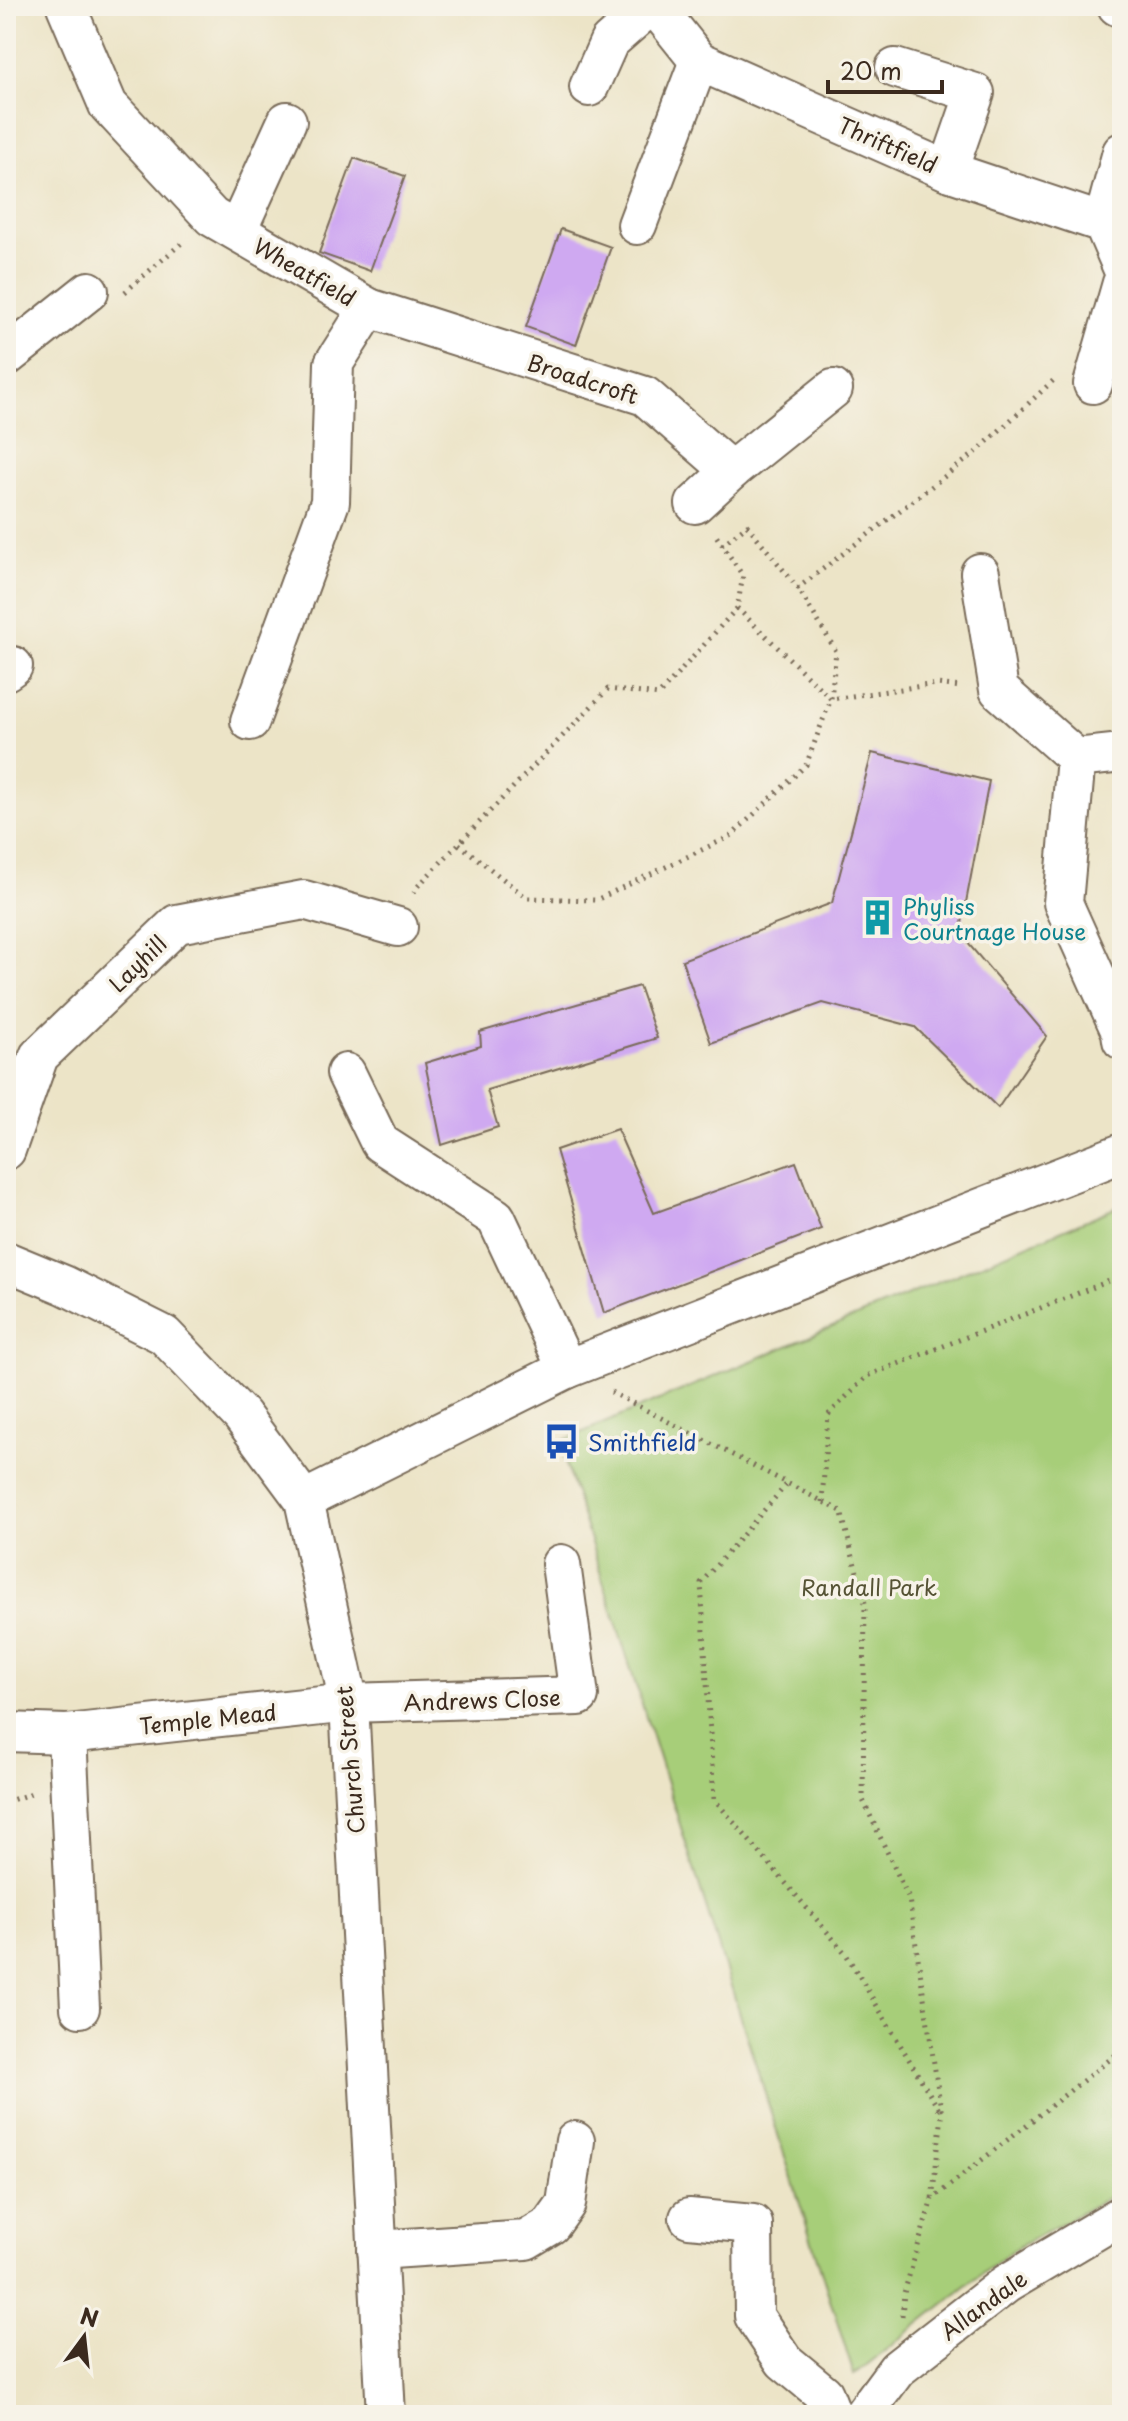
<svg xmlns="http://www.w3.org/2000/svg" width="1128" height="2421" font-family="'Playpen Sans',sans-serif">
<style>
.green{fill:#a7ce79;stroke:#717c4c;stroke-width:2}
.building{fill:#cfa9f1}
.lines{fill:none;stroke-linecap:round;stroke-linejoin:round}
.minor-casing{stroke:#796b59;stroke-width:42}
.path{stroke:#796b59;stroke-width:5;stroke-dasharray:2 6;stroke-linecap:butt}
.minor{stroke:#fff;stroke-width:38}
.labels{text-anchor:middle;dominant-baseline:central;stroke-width:7;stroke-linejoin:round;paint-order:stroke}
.street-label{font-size:22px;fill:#3b2a1e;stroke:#f7f3e8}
.culture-label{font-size:22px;fill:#0d838f;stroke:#f7f3e8;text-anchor:start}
.transit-label{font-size:22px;fill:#164399;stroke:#f7f3e8;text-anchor:start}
.park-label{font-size:22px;fill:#565335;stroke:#f7f3e8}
</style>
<rect width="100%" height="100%" fill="#f7f3e8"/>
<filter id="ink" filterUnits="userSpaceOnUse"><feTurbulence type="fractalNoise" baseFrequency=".0125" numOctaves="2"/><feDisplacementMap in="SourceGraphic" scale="16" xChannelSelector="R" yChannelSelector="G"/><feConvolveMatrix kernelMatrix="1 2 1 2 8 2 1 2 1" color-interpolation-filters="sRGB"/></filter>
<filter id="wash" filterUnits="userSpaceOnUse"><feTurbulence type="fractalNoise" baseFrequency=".006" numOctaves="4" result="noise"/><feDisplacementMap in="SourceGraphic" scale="32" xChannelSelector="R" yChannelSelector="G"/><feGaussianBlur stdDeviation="1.8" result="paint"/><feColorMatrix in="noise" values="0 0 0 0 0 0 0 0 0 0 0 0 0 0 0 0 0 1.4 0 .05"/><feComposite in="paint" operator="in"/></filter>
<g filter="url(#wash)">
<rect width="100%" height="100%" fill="#ece4c7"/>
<path class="green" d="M1122,1205V2190L1011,2251L854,2375L559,1442Z"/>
<g id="blocks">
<g class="building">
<path d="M354,158L405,176L370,271L319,253Z"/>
<path d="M561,229L611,247L576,345L526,327Z"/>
<path d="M872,753L989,781L960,934L1047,1036L998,1108L915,1027L823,1003L711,1043L682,960L832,903Z"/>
<path d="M639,986L657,1038L487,1090L498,1127L442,1145L425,1063L481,1046L480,1032Z"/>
<path d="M617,1129L654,1213L796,1162L821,1229L604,1313L556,1150Z"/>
</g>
</g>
</g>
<g filter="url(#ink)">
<use href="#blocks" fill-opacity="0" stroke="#796b59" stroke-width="2"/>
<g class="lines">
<defs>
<g id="minor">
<path d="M66,6L108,105L212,217L369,308L334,363L330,502L250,721"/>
<path d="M655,6L699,61L948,171L1103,223L1122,267"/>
<path d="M1117,6L1122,8"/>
<path d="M895,68L975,93L948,171"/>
<path d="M589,87L609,42L650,6"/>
<path d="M1103,223L1122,152"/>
<path d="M637,225L699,61"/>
<path d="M237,231L287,121"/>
<path d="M369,308L645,396L731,471L695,504"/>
<path d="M6,357L89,291"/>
<path d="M1093,384L1122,283"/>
<path d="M731,471L833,389"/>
<path d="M980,573L999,690L1076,758L1122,753"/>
<path d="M6,671L13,666"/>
<path d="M1076,758L1063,903L1121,1032L1122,1040"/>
<path d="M346,1073L380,1143L496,1218L567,1369"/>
<path d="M6,1150L39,1056L177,924L304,900L398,927"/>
<path d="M6,1261L64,1285L164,1335L241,1415L304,1500L349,1703L386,2415"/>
<path d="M304,1500L567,1369L1122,1153"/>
<path d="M6,1732L67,1734L349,1703L579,1696L561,1564"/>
<path d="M67,1734L80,2008"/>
<path d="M689,2218L753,2224L754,2316L784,2361L824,2394L832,2415"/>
<path d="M377,2250L526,2240L551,2225L566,2204L575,2141"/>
<path d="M863,2415L897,2369L1006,2284L1122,2215"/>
</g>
</defs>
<use href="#minor" class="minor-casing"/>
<g class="path">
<path d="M125,292L184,241"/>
<path d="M722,545L747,525L798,588L974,454L1057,377"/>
<path d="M737,608L831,699L936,684L962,687"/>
<path d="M459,844L527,898L596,900L731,836L806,765L831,699L836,651L798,588"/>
<path d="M414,893L416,888L608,689L659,695L737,608L743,576L715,534"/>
<path d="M611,1392L841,1511L865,1603L863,1800L909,1899L942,2116L932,2199"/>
<path d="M786,1485L701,1583L714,1799L846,1954L941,2113"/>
<path d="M822,1502L828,1415L867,1376L1122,1276"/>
<path d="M6,1802L32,1793"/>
<path d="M902,2316L904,2293L932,2199L1122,2050"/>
</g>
<use href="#minor" class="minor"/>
</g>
</g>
<defs>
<symbol id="building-bare" viewBox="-9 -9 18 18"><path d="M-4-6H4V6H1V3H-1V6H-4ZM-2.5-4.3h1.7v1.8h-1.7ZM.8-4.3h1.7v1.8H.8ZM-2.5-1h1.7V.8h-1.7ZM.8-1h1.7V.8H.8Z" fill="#0f9aa8" stroke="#f7f3e8" stroke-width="2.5" paint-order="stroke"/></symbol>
<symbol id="bus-bare" viewBox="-9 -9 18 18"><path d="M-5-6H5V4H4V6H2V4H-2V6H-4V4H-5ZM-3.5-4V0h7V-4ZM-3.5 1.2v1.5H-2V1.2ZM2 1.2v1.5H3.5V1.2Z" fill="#1a4fb4" stroke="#f7f3e8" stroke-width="2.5" paint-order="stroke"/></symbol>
</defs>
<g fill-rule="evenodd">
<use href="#building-bare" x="852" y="892" width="51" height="51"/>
<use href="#bus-bare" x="536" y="1416" width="51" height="51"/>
</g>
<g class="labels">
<g class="street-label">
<text transform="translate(888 144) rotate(24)">Thriftfield</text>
<text transform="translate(305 271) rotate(30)">Wheatfield</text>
<text transform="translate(583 378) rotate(18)">Broadcroft</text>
<text transform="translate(137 963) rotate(-44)">Layhill</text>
<text transform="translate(482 1699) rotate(-2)">Andrews Close</text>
<text transform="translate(208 1718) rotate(-6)">Temple Mead</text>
<text transform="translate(349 1760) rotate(-95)">Church Street</text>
<text transform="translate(983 2304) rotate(-36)">Allandale</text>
</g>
<g class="culture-label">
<text x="903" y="905">Phyliss<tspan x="903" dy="25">Courtnage House</tspan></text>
</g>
<g class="transit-label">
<text x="588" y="1441">Smithfield</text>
</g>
<g class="park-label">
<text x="869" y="1586">Randall Park</text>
</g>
</g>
<rect width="1128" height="2421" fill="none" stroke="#f7f3e8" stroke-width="32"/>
<g transform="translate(84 2337) rotate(15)" stroke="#f7f3e8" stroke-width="6" paint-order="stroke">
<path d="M0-6L14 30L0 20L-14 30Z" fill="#3b2a1e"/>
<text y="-12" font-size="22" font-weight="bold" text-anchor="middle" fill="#3b2a1e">N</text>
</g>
<path d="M828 80v12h114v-12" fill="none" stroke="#3b2a1e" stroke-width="4"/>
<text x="840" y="80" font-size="24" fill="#3b2a1e" stroke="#f7f3e8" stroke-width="6" paint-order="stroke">20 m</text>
</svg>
